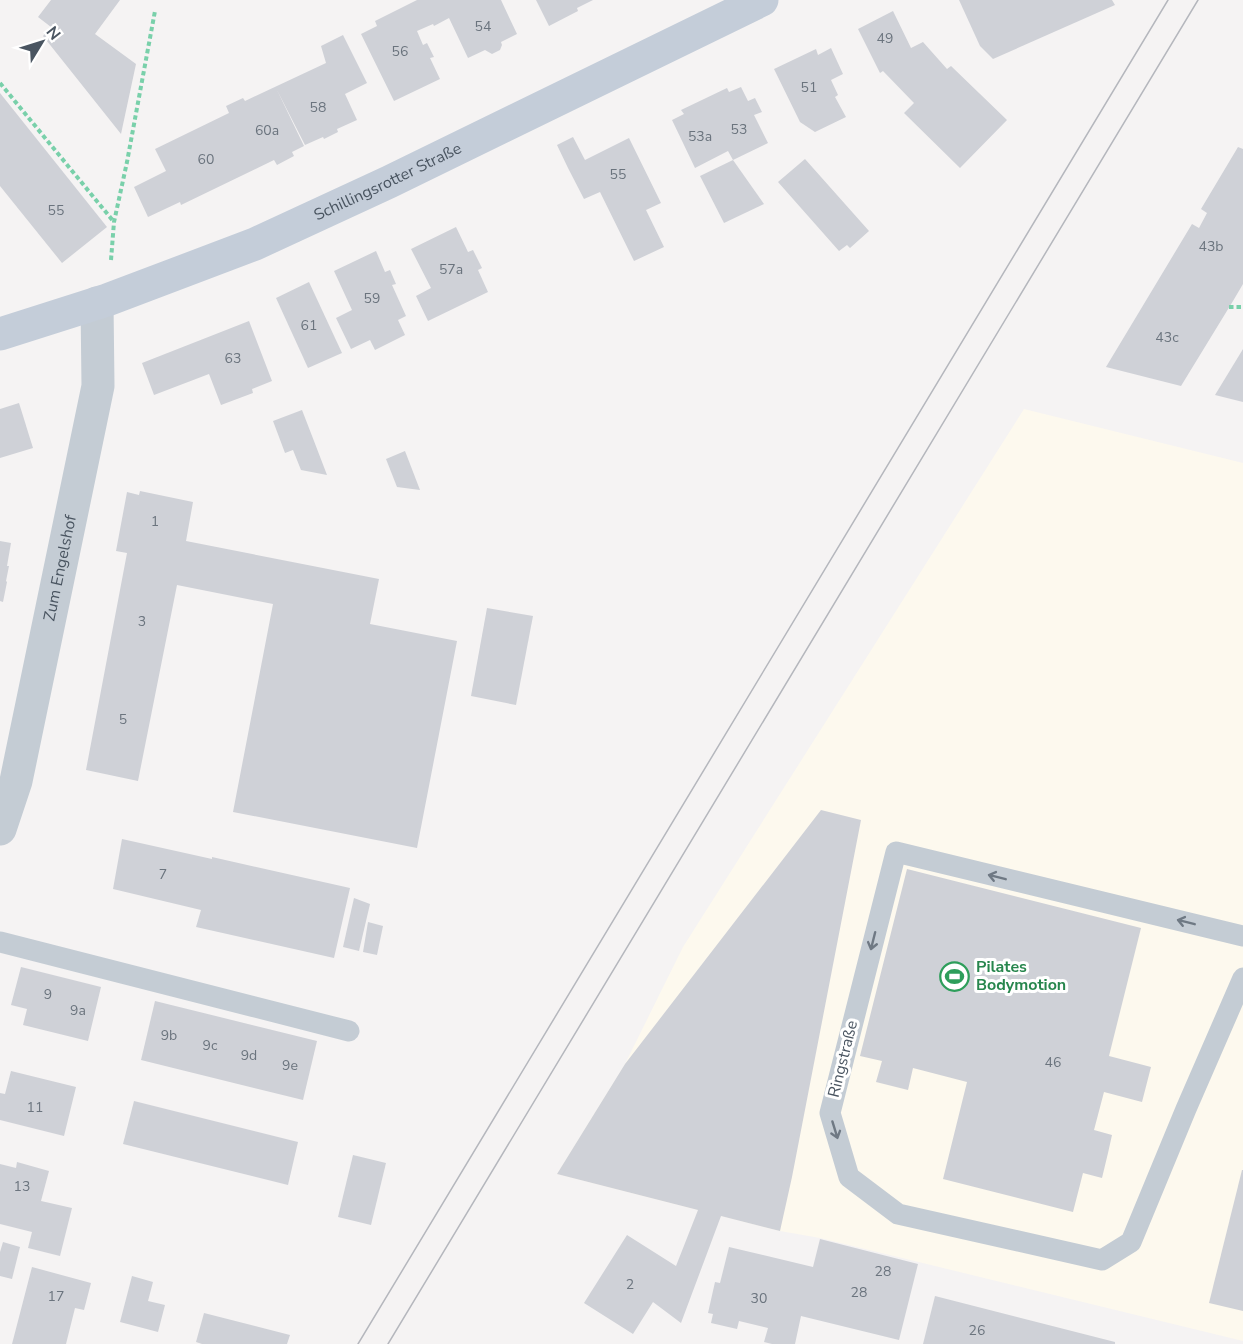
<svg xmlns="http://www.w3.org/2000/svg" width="1243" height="1344" font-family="'Nunito Sans',sans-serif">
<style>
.commercial{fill:#fdf9ee}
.building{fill:#cfd1d7}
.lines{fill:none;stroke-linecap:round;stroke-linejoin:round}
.path{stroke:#79d0aa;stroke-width:4;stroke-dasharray:4.5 3;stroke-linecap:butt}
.lane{stroke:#c4ccd4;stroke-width:21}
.street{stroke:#c4ccd4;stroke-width:33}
.secondary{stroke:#c4cdd9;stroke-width:33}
.tram{stroke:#b5b7bd;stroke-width:1.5}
.oneway{stroke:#6f7984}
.labels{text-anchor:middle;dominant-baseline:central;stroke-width:6;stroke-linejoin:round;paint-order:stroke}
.number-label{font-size:14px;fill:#6b747e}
.street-label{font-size:16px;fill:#4a5561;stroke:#fff}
.leisure-label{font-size:16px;font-weight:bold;fill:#27864d;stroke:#fff;text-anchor:start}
</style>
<rect width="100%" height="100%" fill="#f5f3f3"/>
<path class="commercial" d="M1024,409L1243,463V1341L820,1238L780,1231L557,1174L625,1064L683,947Z"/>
<g class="building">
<path d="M51,0H120L95,34L136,64L121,134L43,36L51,27L38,17Z"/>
<path d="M417,0H501L517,34L501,42L502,45L500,50L492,54L485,50L468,58L449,18L434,26L433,24L417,31L423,45L427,43L434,57L430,58L440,79L394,101L361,34L377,26L375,21Z"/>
<path d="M536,0H593L577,8L578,11L549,26Z"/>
<path d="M959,0H1112L1115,5L993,59L980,46Z"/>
<path d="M893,11L911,48L923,42L947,69L951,66L1007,120L960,168L904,113L914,103L883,71L880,73L858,29Z"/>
<path d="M343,35L367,83L345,94L357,120L337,129L338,132L324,139L323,137L305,145L277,90L304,146L292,152L294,156L277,165L274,160L181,205L180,202L148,217L134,187L166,171L155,149L229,113L226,106L243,98L245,101L326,63L321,46Z"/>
<path d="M831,48L843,74L831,80L838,95L835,97L846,117L815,132L800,122L774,69L816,49L818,55Z"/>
<path d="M741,87L748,101L755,98L762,112L754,115L768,143L733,160L728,151L695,168L672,120L684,114L681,110L727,88L729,92Z"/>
<path d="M0,93L107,227L62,263L0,186Z"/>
<path d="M573,137L585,160L629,138L661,203L646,210L664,247L634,261L600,192L584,199L568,168L557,145Z"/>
<path d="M1238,147L1243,149V284L1233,301L1181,386L1106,367L1192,224L1199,228L1207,213L1201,209Z"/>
<path d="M805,159L869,231L850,248L847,245L839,251L778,182Z"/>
<path d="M733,160L764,204L724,223L700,176Z"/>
<path d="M456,227L468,252L473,250L482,268L478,270L488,292L428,321L416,296L431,288L411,249Z"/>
<path d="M376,251L385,272L390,270L396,284L392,285L406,316L398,320L405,335L375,350L370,340L351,349L336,318L352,310L334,271Z"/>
<path d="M309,282L342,353L308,368L276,298Z"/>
<path d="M249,321L272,381L252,389L253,393L221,405L209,374L154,395L142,363Z"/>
<path d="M1243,349V402L1215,395Z"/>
<path d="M19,403L33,448L0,458V409Z"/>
<path d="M302,410L314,441L327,475L301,470L293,450L285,453L273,421Z"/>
<path d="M405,451L420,490L397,487L386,459Z"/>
<path d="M140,491L193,502L186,541L379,579L370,624L457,641L417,848L233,812L273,604L177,585L138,781L86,770L127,553L116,551L127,492L139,495Z"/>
<path d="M0,541L11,543L7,566H9L6,581L7,582L3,602L0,601Z"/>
<path d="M487,608L533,616L516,705L471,696Z"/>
<path d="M821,810L861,820L792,1177L780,1231L721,1216L681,1323L653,1302L633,1334L584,1303L627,1235L676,1266L698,1210L557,1174L625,1064Z"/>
<path d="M122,839L212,859V857L350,888L334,958L196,927L201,910L113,889Z"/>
<path d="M907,869L1141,928L1109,1056L1151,1067L1142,1102L1104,1092L1094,1130L1112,1135L1108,1153L1102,1178L1083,1173L1073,1212L943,1179L967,1082L913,1068L908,1090L876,1082L882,1061L860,1056Z"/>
<path d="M354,898L370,904L359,951L343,947Z"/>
<path d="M368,922L383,926L377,955L363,952Z"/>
<path d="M21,967L101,987L88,1041L23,1025L27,1009L11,1005Z"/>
<path d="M155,1001L317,1041L303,1100L141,1060Z"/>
<path d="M11,1071L76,1087L64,1136L0,1120V1093L5,1094Z"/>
<path d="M134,1101L298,1142L288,1185L123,1144Z"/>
<path d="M353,1155L386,1163L371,1225L338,1217Z"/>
<path d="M17,1162L49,1171L41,1201L72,1208L60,1256L28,1248L32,1232L0,1224V1164L16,1168Z"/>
<path d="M1242,1170H1243V1311L1209,1303Z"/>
<path d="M820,1239L918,1264L899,1340L801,1316L795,1344H772L764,1342L768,1328L739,1321L737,1329L711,1323L713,1314L708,1313L715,1282L720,1283L729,1247L813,1267Z"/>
<path d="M3,1242L20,1247L12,1279L0,1276V1252Z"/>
<path d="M32,1267L91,1283L84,1310L75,1308L66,1344H12Z"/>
<path d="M132,1276L153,1282L148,1301L165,1305L158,1332L120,1322Z"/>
<path d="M935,1296L1115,1342V1344H923Z"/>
<path d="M204,1313L290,1335L287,1344H202L196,1342Z"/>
</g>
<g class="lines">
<g class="path">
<path d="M0,83L114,222"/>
<path d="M111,260L114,222L127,162L155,11"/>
<path d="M1229,307H1243"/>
</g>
<g class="lane">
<path d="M1243,936L896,852L830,1113L849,1177L898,1214L1102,1260L1131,1242L1186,1109L1243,978"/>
<path d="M0,942L349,1031"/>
</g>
<path class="street" id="s1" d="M0,829L16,781L98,386L97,303"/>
<path class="secondary" id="s2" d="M0,334L107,300L255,244L389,182L762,0"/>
<g class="tram">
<path d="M358,1344L1168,0"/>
<path d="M388,1344L1198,0"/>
</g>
</g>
<defs><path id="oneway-shaft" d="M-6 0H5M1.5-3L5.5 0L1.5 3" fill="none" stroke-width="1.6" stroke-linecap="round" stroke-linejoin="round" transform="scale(1.5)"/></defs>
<g class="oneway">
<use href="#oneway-shaft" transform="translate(997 877) rotate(-166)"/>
<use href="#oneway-shaft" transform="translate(1186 922) rotate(-166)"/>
<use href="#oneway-shaft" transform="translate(873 941) rotate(104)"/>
<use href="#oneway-shaft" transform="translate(835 1130) rotate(73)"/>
</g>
<defs>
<symbol id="stadium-ring" viewBox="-11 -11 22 22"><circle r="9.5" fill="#fff" stroke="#2e9e5b" stroke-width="1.5"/><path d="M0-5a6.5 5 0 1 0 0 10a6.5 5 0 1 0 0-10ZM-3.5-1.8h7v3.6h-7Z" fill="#2e9e5b"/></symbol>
</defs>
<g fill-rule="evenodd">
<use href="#stadium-ring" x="938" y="960" width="33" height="33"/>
</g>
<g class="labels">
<g class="number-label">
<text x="483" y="26">54</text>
<text x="885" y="38">49</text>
<text x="400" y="51">56</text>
<text x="809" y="87">51</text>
<text x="318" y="107">58</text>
<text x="739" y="129">53</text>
<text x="267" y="130">60a</text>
<text x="700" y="136">53a</text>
<text x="206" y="159">60</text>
<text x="618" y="174">55</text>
<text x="56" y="210">55</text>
<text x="1211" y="246">43b</text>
<text x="451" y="269">57a</text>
<text x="372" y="298">59</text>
<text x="309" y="325">61</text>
<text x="1167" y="337">43c</text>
<text x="233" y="358">63</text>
<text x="155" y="521">1</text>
<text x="142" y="621">3</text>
<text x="123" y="719">5</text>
<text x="163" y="874">7</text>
<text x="48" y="994">9</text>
<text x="78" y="1010">9a</text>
<text x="169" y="1035">9b</text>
<text x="210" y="1045">9c</text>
<text x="249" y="1055">9d</text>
<text x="1053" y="1062">46</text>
<text x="290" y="1065">9e</text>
<text x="35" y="1107">11</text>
<text x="22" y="1186">13</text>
<text x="883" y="1271">28</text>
<text x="630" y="1284">2</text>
<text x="859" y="1292">28</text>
<text x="56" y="1296">17</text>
<text x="759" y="1298">30</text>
<text x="977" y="1330">26</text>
</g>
<g class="street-label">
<text stroke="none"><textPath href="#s2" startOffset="417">Schillingsrotter Straße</textPath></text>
<text stroke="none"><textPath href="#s1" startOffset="268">Zum Engelshof</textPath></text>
<text transform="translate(843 1059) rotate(-76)">Ringstraße</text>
</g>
<g class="leisure-label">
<text x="976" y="967">Pilates<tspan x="976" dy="18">Bodymotion</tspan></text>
</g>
</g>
<g transform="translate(42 42) rotate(52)" stroke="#ffffff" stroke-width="4.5" paint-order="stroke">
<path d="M0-4.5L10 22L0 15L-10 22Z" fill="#4a5561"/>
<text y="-9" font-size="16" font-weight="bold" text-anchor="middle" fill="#4a5561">N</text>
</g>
</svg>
